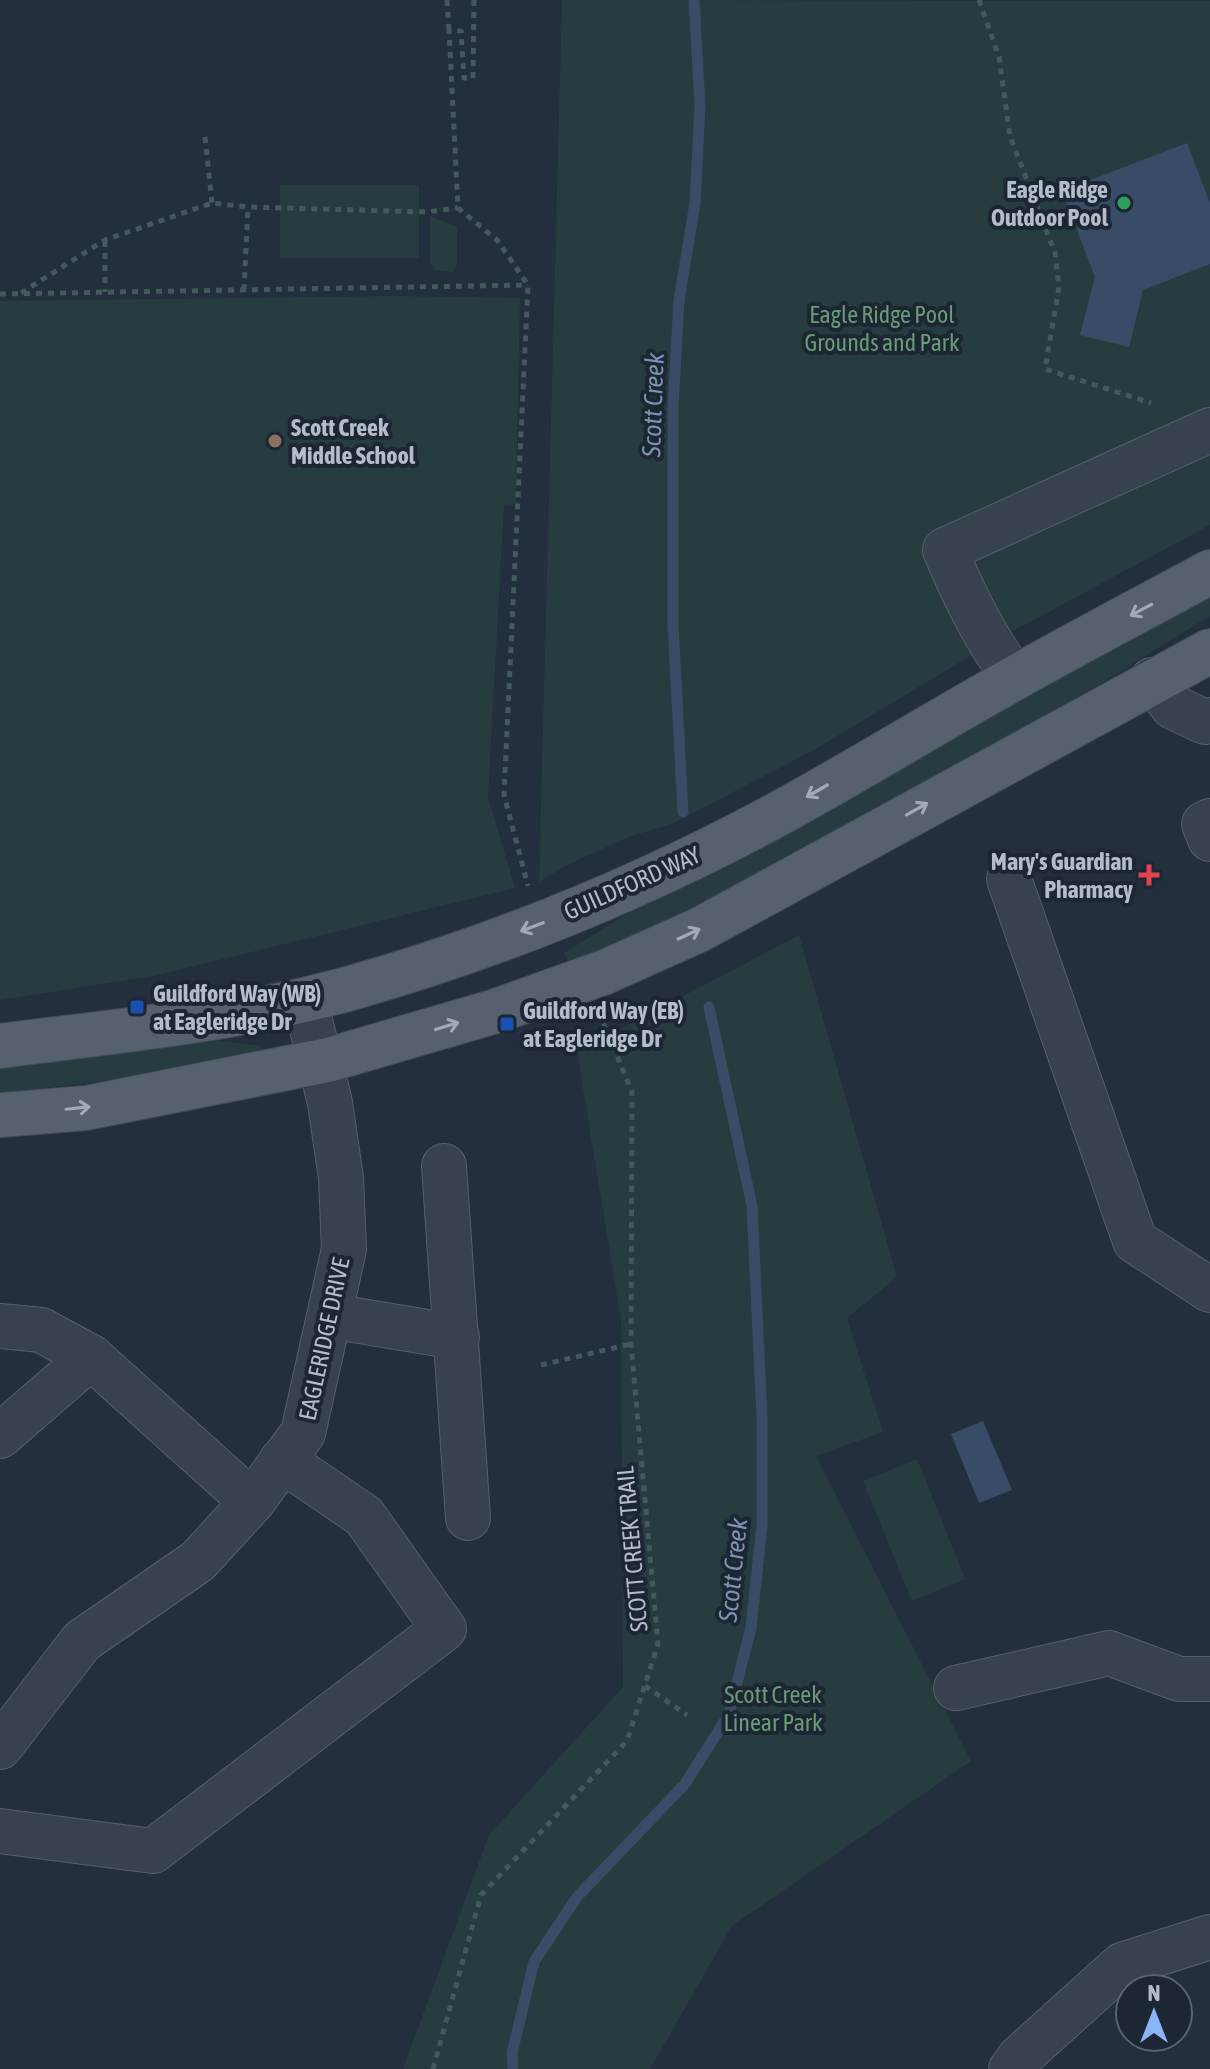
<svg xmlns="http://www.w3.org/2000/svg" width="1210" height="2069" font-family="'Asap Condensed',sans-serif">
<style>
.green{fill:#263c3f}
.water{fill:#394c67}
.lines{fill:none;stroke-linecap:round;stroke-linejoin:round}
.stream{stroke:#394c67;stroke-width:11}
.minor-casing{stroke:#565f6c;stroke-width:46}
.major-casing{stroke:#414a57;stroke-width:46}
.path{stroke:#44595c;stroke-width:5;stroke-dasharray:6 6;stroke-linecap:butt}
.minor{stroke:#38414e;stroke-width:44}
.major{stroke:#56606e;stroke-width:44}
.oneway{stroke:#a1aab7}
.leisure-dot{fill:#2e9e5b;stroke:#1d2633;stroke-width:3}
.education-dot{fill:#8d6e63;stroke:#1d2633;stroke-width:3}
.health-dot{fill:#e0444e;stroke:#1d2633;stroke-width:3}
.transit-dot{fill:#1a4fb4;stroke:#1d2633;stroke-width:3}
.labels{text-anchor:middle;dominant-baseline:central;stroke-width:8;stroke-linejoin:round;paint-order:stroke}
.poi-label{font-size:24px;font-weight:bold;fill:#b4bcc9;stroke:#1d2633;text-anchor:start}
.park-label{font-size:24px;fill:#6b9a76;stroke:#1d2633}
.street-label{font-size:24px;fill:#b4bcc9;stroke:#1d2633}
.water-label{font-size:26px;font-style:italic;fill:#7c92b1;stroke:#1d2633}
</style>
<rect width="100%" height="100%" fill="#242f3e"/>
<g class="green">
<path d="M562,0L1210,1V525L1000,638L814,750L672,824L631,836L565,866L539,882Z"/>
<rect x="280" y="185" width="139" height="73"/>
<path d="M430,216L457,227V264L453,272L434,270L430,263Z"/>
<path d="M394,296L520,298L516,504L504,505L488,797L515,888L153,976L0,1000V301Z"/>
<path d="M1210,594V616L1043,719L685,915L568,964L564,953L641,905Z"/>
<path d="M799,935L897,1277L847,1318L883,1432L816,1456L971,1761L732,1926L650,2069H403L489,1835L623,1687L621,1321L577,1052Z"/>
<path d="M200,1038L261,1046V1055L154,1075L0,1093V1063Z"/>
<path d="M917,1459L965,1579L912,1601L863,1481Z"/>
</g>
<g class="water">
<path d="M1187,143L1210,203V264L1143,290L1129,347L1080,335L1095,277L1062,191Z"/>
<path d="M983,1421L1012,1490L979,1503L951,1434Z"/>
</g>
<g class="lines">
<g class="stream">
<path d="M683,812L673,624V407L679,300L695,203L700,106L694,0"/>
<path d="M513,2069L512,2053L534,1962L577,1897L685,1784L729,1714L751,1628L762,1525V1418L752,1206L709,1007"/>
</g>
<defs>
<g id="minor">
<path d="M1015,678C985,639 964,595 945,550L1210,430"/>
<path d="M1152,680L1173,707L1205,722L1210,720"/>
<path d="M1210,821L1204,824L1210,839"/>
<path d="M1009,879L1135,1241L1210,1290"/>
<path d="M444,1166L468,1518"/>
<path d="M330,1316L457,1337"/>
<path d="M0,1326L41,1330L91,1357L252,1502"/>
<path d="M0,1436L91,1357"/>
<path d="M956,1688L1109,1653L1179,1679H1210"/>
<path d="M0,1747L82,1641L198,1561L252,1502L303,1433L344,1249L341,1178L330,1103L305,1000"/>
<path d="M0,1831L153,1851L444,1629L364,1516L282,1460"/>
<path d="M1011,2069L1020,2057L1122,1965L1210,1937"/>
</g>
<g id="major">
<path d="M0,1046C117,1031 237,1020 351,988C499,946 643,887 778,814C857,771 934,723 1013,679C1078,642 1144,608 1210,572"/>
<path d="M0,1115L86,1108L328,1060L496,1011L605,972L699,930L1210,651"/>
</g>
</defs>
<use href="#minor" class="minor-casing"/>
<use href="#major" class="major-casing"/>
<g class="path">
<path d="M447,0L449,30"/>
<path d="M474,0L473,78H464L461,31L449,30L458,208L497,240L528,285L504,795L528,886"/>
<path d="M979,0L999,57L1010,136L1055,253L1059,287L1045,369L1151,403"/>
<path d="M205,137L212,203"/>
<path d="M105,241V292"/>
<path d="M244,290L248,207"/>
<path d="M21,293L105,240L212,203L248,207L426,212L458,208"/>
<path d="M0,294L528,285"/>
<path d="M541,1365L631,1344"/>
<path d="M645,1686L687,1715"/>
<path d="M433,2069L481,1895L627,1741L658,1644L631,1344L632,1092L601,1017"/>
</g>
<use href="#minor" class="minor"/>
<use href="#major" class="major"/>
</g>
<defs><path id="oneway-shaft" d="M-6 0H5M1.5-3L5.5 0L1.5 3" fill="none" stroke-width="1.6" stroke-linecap="round" stroke-linejoin="round" transform="scale(2)"/></defs>
<g class="oneway">
<use href="#oneway-shaft" transform="translate(1141 610) rotate(152)"/>
<use href="#oneway-shaft" transform="translate(817 791) rotate(150)"/>
<use href="#oneway-shaft" transform="translate(917 809) rotate(-29)"/>
<use href="#oneway-shaft" transform="translate(532 927) rotate(159)"/>
<use href="#oneway-shaft" transform="translate(689 934) rotate(-25)"/>
<use href="#oneway-shaft" transform="translate(447 1026) rotate(-17)"/>
<use href="#oneway-shaft" transform="translate(78 1108) rotate(-6)"/>
</g>
<circle class="leisure-dot" cx="1124" cy="203" r="8"/>
<circle class="education-dot" cx="275" cy="441" r="8"/>
<path class="health-dot" d="M1145 863h8v8h8v8h-8v8h-8v-8h-8v-8h8z"/>
<g class="transit-dot">
<rect x="129" y="999" width="16" height="16" rx="4"/>
<rect x="499" y="1016" width="16" height="16" rx="4"/>
</g>
<g class="labels">
<g class="poi-label">
<text x="1108" y="189" text-anchor="end">Eagle Ridge<tspan x="1108" dy="28">Outdoor Pool</tspan></text>
<text x="291" y="427">Scott Creek<tspan x="291" dy="28">Middle School</tspan></text>
<text x="1133" y="861" text-anchor="end">Mary's Guardian<tspan x="1133" dy="28">Pharmacy</tspan></text>
<text x="153" y="993">Guildford Way (WB)<tspan x="153" dy="28">at Eagleridge Dr</tspan></text>
<text x="523" y="1010">Guildford Way (EB)<tspan x="523" dy="28">at Eagleridge Dr</tspan></text>
</g>
<g class="park-label">
<text x="882" y="314">Eagle Ridge Pool<tspan x="882" dy="28">Grounds and Park</tspan></text>
<text x="773" y="1694">Scott Creek<tspan x="773" dy="28">Linear Park</tspan></text>
</g>
<g class="street-label">
<text transform="translate(632 883) rotate(-24)">GUILDFORD WAY</text>
<text transform="translate(324 1339) rotate(-78)">EAGLERIDGE DRIVE</text>
<text transform="translate(632 1549) rotate(-95)">SCOTT CREEK TRAIL</text>
</g>
<g class="water-label">
<text transform="translate(653 405) rotate(-88)">Scott Creek</text>
<text transform="translate(733 1570) rotate(-84)">Scott Creek</text>
</g>
</g>
<g transform="translate(1154 2013)"><circle r="38" fill="#1d2633" stroke="#59626f" stroke-width="2"/>
<path d="M0-6L14 30L0 20L-14 30Z" fill="#8ab4f8"/>
<text y="-12" font-size="22" font-weight="bold" text-anchor="middle" fill="#b4bcc9">N</text>
</g>
</svg>
